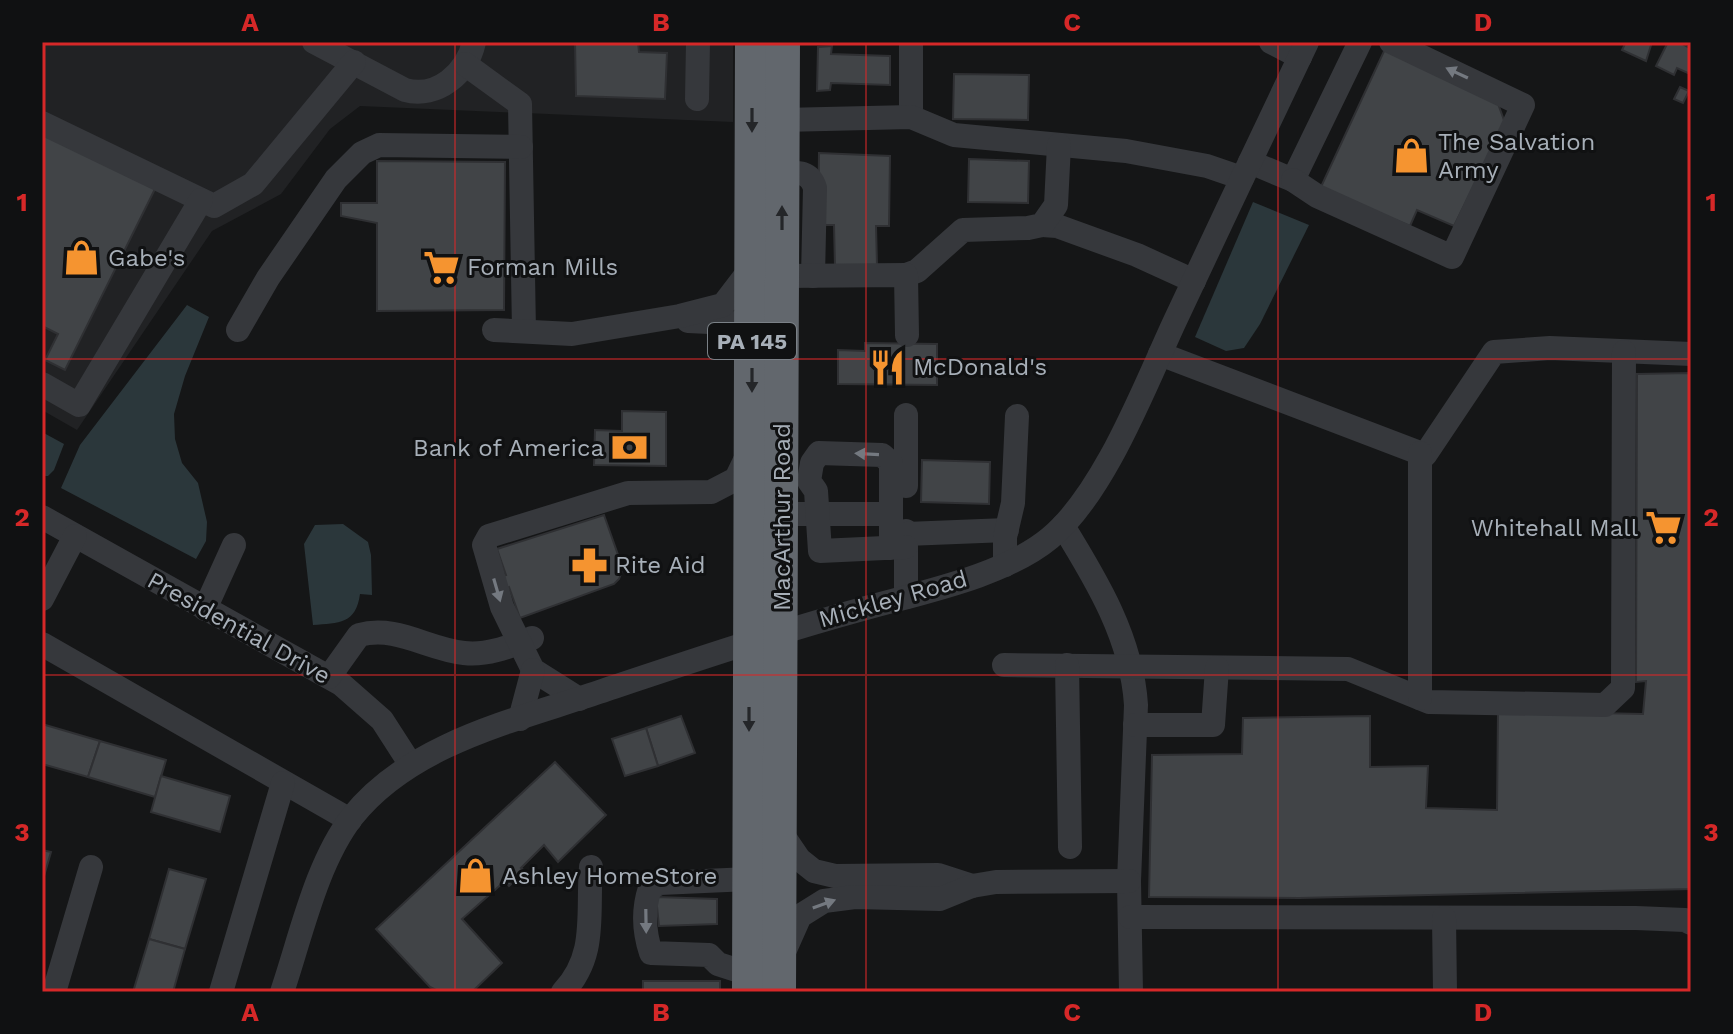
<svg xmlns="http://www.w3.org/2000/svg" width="1733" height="1034" font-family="'Work Sans',sans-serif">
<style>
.built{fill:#212224}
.water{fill:#2b373b}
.building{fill:#414447;stroke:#2f3033;stroke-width:2}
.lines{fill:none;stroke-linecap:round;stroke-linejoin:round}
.minor{stroke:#36383c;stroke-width:24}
.highway{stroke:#62676d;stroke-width:34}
.oneway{fill:#747980}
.oneway2{fill:#242629}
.grid{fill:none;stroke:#d62828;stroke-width:2;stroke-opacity:0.55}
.labels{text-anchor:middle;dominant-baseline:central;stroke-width:6;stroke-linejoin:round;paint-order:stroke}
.shield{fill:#101112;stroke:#7a8086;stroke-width:2}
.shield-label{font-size:22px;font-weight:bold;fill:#a7afb8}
.poi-label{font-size:24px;fill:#a7afb8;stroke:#101112;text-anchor:start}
.street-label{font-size:24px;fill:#a7afb8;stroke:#101112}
.neatline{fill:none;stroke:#d62828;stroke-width:3}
.grid-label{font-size:26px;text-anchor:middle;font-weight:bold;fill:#d62828}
</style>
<rect width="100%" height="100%" fill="#151617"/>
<path class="built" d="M42,42H733V122L360,106L330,129L281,194L212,231L77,430L42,410Z"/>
<g class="water">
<path d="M1253,202L1309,225L1260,324L1244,348L1226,351L1195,337Z"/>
<path d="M187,305L209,317L185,376L174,414L175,439L182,463L198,483L207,522L206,541L196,559L61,488L80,445Z"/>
<path d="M42,432L64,444L54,470L48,476H42Z"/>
<path d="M343,524L368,542L371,555L372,595L360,594C356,624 339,623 313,625L304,544L315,525Z"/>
</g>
<g class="building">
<path d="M575,42H638L639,52L667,53L665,99L576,96Z"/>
<path d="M1621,42H1652L1646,61L1622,50L1625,44Z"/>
<path d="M1668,42H1679L1691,49L1690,74L1677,68L1674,75L1656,66Z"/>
<path d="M832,46L831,54L890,56V85L831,83L830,90L817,91L818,47Z"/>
<path d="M1385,49L1497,101L1505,123L1454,226L1417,210L1410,226L1320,189Z"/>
<path d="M954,74L1029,75L1028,120L953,119Z"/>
<path d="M1680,87L1689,91L1683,103L1674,99Z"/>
<path d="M42,132L155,189L65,370L45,360L58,334L42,326Z"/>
<path d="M819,153L890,156L889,226H876L877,265L835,267L834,225H818Z"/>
<path d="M969,159L1029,161L1028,203L968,202Z"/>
<path d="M377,161L505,162L504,310L377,311V223L341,216V203H377Z"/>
<path d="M865,343L937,344V385L838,384V350L865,351Z"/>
<path d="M1691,373V889L1299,898L1149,897L1152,755L1242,754L1243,718L1370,716V767L1428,766L1426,808L1497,810L1498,711L1643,714L1646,681L1636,682L1637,374Z"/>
<path d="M622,411L666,412V466L594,465L595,430L622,431Z"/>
<path d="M922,460L990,462L989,504L921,502Z"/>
<path d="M604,515L623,569L619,579L614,584L520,618L509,587L499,591L495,578L506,575L497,549Z"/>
<path d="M681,716L695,753L658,766L646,728Z"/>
<path d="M42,724L100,741L88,777L42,764Z"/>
<path d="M646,728L658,766L625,776L612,739Z"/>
<path d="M100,741L166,760L155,797L88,777Z"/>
<path d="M555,762L606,815L558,862L544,845L521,868L525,871L509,886L505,881L462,919L502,963L475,989L478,992H440L430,987L376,929Z"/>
<path d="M161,776L230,796L220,832L151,812Z"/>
<path d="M42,850L51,852L42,883Z"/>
<path d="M169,869L206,879L185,949L149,939Z"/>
<path d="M656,897L717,899V924L659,926Z"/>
<path d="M149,939L185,949L173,992H133Z"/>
<rect x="643" y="981" width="77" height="11"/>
</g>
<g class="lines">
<g class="minor">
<path d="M314,42L405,90C437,99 467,73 474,42"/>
<path d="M911,42V117"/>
<path d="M1271,42L1300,57"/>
<path d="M465,64L520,104L524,331"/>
<path d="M697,99L698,42"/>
<path d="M782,120L911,117L954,135L1126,151L1207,166L1242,178"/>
<path d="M42,123L214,206L253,184L354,62"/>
<path d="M1250,162L1293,180L1360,42"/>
<path d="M782,173C798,172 810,171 815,188L813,276"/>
<path d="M1293,180L1317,196L1452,257L1523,105L1391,42"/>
<path d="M1042,225L1057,226L1137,255L1194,281"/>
<path d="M906,275L917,271L963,230L1028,228L1042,225L1056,205L1059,145"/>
<path d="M782,276L906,275L907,335"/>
<path d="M688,321L752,324"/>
<path d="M238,330L268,278L336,179L362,153L379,145L521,147"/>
<path d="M494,330L572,334L680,316L723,305L752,267"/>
<path d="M1160,354L1425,455L1494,352L1550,348L1691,354"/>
<path d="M42,384L79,405L201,200"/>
<path d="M906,415V486"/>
<path d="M781,514H891"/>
<path d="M42,517L341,684L382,720L411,765"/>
<path d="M1063,526C1097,581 1132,639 1136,705L1129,881L1131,992"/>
<path d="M906,531V597"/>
<path d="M906,534L1007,530"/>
<path d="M891,548V463L882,455L819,453L812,463L809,481L816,491L820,551L906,547"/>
<path d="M1005,565V537L1013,503L1017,416"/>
<path d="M42,599L75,536"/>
<path d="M205,609L234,545"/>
<path d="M42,644L350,820"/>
<path d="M1004,665L1348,669L1429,702L1605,705L1623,688L1624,352"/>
<path d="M1067,665L1070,847"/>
<path d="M329,677L359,635C397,625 427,649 464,653C487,656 511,646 532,638"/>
<path d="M1420,698V453"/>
<path d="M579,699L533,670L502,607L484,545L489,536L628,493L711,492L736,479L749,452"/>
<path d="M520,719L533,670"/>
<path d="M1135,725H1213L1217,668"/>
<path d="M780,831L799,859L814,871L835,876L938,875L972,886"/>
<path d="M1130,917L1636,918L1685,920L1691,923"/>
<path d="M1444,918L1445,992"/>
<path d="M784,952L800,916L824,901L855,897L940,899L972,886L996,882L1129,881"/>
<path d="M749,974L718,964L709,955L651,953C644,932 643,909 650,888L660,883L749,879"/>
<path d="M54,992L91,867"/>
<path d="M221,992L283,783"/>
<path d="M282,992C301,936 316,864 352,817C411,743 514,721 599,692C686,663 772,634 859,610C918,593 1003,577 1050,538C1104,493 1144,388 1174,323C1218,229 1262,136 1307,42"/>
<path d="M563,992C598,955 587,913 591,867"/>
</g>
<g class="highway">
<path d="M749,992L752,42"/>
<path d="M779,992L783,42"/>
</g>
</g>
<defs><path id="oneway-solid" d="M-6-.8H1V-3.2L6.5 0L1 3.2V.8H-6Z" transform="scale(2)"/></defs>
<g class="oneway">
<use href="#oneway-solid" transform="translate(1457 73) rotate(-155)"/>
<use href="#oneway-solid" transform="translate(867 454) rotate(-177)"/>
<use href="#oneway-solid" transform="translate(497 590) rotate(74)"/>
<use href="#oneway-solid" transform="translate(824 904) rotate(-20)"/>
<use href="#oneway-solid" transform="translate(646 921) rotate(89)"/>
</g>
<g class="oneway2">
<use href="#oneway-solid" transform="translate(752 120) rotate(90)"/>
<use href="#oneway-solid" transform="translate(782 218) rotate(-90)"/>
<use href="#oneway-solid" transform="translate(752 380) rotate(90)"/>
<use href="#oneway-solid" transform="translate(749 719) rotate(90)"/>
</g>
<path class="grid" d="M455,42V992M866,42V992M1278,42V992M42,359H1691M42,675H1691"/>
<defs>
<symbol id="shop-bare" viewBox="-9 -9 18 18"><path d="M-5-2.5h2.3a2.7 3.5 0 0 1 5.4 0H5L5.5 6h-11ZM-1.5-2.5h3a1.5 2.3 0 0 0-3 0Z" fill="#f59430" stroke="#101112" stroke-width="2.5" paint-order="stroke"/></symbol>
<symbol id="supermarket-bare" viewBox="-9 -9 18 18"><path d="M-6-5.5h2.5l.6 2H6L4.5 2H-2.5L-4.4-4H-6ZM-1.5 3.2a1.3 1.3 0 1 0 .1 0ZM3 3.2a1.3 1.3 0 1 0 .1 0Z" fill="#f59430" stroke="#101112" stroke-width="2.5" paint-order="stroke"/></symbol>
<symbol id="restaurant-bare" viewBox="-9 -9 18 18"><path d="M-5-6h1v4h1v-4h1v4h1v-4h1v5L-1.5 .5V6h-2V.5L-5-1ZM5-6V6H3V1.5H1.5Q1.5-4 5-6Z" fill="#f59430" stroke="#101112" stroke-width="2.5" paint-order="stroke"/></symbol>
<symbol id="bank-bare" viewBox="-9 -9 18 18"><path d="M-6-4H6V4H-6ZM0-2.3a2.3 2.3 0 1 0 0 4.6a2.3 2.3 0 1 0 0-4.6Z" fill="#f59430" stroke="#101112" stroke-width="2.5" paint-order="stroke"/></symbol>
<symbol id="pharmacy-bare" viewBox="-9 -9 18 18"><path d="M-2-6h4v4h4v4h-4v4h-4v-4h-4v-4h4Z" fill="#f59430" stroke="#101112" stroke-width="2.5" paint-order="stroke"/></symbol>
</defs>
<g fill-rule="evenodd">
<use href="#shop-bare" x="1386" y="130" width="51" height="51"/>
<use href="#shop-bare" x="56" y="232" width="51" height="51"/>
<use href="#supermarket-bare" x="416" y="242" width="51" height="51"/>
<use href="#restaurant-bare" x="862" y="342" width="51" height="51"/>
<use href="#bank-bare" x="604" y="422" width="51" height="51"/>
<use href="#supermarket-bare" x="1638" y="502" width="51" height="51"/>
<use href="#pharmacy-bare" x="564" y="540" width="51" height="51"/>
<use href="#shop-bare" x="450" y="850" width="51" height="51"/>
</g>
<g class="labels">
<rect class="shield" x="708" y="323" width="88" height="36" rx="6"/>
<g class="shield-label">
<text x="752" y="341">PA 145</text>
</g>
<g class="poi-label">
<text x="1438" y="142">The Salvation<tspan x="1438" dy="28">Army</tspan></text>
<text x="108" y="258">Gabe's</text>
<text x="467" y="267">Forman Mills</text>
<text x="913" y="367">McDonald's</text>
<text x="604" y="448" text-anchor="end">Bank of America</text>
<text x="1638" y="528" text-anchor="end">Whitehall Mall</text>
<text x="615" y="565">Rite Aid</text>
<text x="502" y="876">Ashley HomeStore</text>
</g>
<g class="street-label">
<text transform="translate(782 517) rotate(-90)">MacArthur Road</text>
<text transform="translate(893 599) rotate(-16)">Mickley Road</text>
<text transform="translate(239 628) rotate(29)">Presidential Drive</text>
</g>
</g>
<rect width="1733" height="1034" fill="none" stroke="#101112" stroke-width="88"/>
<rect x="44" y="44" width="1645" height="946" class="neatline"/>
<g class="grid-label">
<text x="250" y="31">A</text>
<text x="661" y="31">B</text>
<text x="1072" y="31">C</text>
<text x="1483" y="31">D</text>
<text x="22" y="211">1</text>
<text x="1711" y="211">1</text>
<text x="22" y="526">2</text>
<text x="1711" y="526">2</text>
<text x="22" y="841">3</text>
<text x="1711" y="841">3</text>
<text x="250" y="1021">A</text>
<text x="661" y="1021">B</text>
<text x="1072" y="1021">C</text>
<text x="1483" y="1021">D</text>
</g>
</svg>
